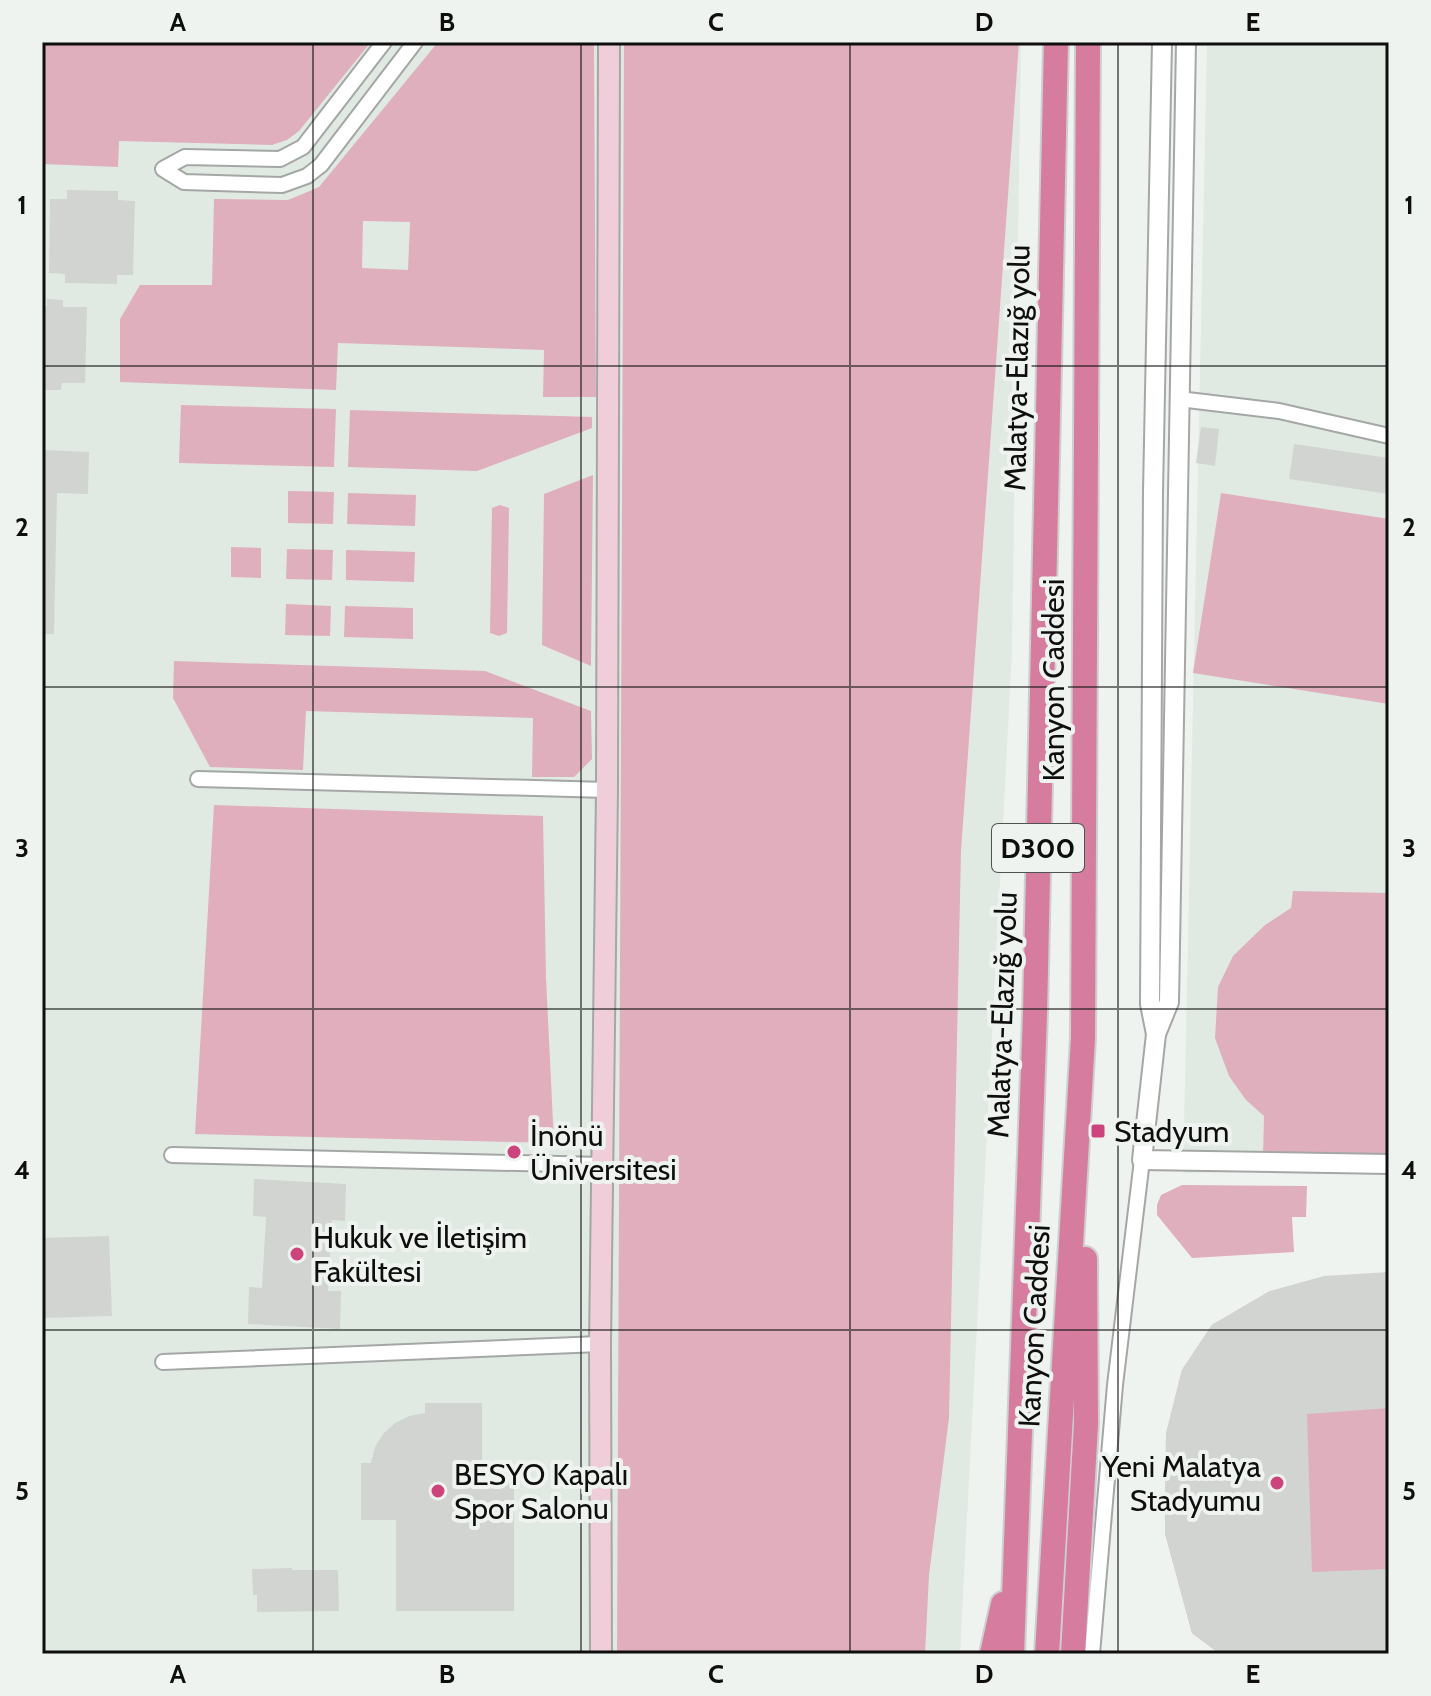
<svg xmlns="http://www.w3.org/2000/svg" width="1431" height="1696" font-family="Cabin,sans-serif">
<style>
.built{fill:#e0eae2}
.green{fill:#dfafbe;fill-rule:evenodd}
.forest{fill:#e1aebe}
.building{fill:#d1d4d1}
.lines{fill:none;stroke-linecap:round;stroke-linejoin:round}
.minor-casing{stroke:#a4a7a5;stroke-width:18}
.tertiary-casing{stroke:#a4a7a5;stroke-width:22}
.secondary-casing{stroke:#a4a7a5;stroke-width:24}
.trunk-casing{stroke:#cfcfcf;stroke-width:28}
.minor{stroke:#fff;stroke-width:14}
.tertiary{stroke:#fff;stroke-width:18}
.secondary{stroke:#efceda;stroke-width:20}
.trunk{stroke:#d67c9e;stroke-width:24}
.grid{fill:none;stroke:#0d0e0d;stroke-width:2;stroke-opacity:0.55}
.poi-dot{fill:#cd447d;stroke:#eff3f0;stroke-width:3}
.labels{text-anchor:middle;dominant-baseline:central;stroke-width:8;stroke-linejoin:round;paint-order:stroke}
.shield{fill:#eff3f0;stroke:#515351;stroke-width:2}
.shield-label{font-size:28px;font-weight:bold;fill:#0d0e0d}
.street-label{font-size:30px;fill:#0d0e0d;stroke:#eff3f0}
.poi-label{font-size:30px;fill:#0d0e0d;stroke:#eff3f0;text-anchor:start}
.neatline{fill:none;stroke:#0d0e0d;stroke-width:3}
.grid-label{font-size:26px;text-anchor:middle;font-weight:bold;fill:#0d0e0d}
</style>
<rect width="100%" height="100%" fill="#eff3f0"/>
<g class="built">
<path d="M42,42H1021L1012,651L960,1654H42Z"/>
<path d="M1207,42H1389V1168L1183,1173Z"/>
</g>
<g class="green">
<path d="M42,42H371L299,131L287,140L272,145L119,141L118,167L42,164Z"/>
<path d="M438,42H594L596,397H543L544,350L338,343L336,390L120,382V319L140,285H212L214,199L288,200L319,187ZM363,221L410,222L408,270L362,268Z"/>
<path d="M181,405L336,409L334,467L179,463Z"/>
<path d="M350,410L592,417V428L477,471L348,467Z"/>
<path d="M593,475L591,666L542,645L544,494Z"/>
<path d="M288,491L334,492L333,524L288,523Z"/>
<path d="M348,493L416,495L415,526L347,524Z"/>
<path d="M1221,493L1389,519V704L1193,673Z"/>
<path d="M500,505L509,508L507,633L499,636L490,633L492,508Z"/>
<path d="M231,547L261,548V578L231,577Z"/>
<path d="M287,549L333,550L332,580L286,579Z"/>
<path d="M346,550L415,552L414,582L346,580Z"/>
<path d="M286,604L331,606L330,636L285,635Z"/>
<path d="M345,606L413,608V639L344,637Z"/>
<path d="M174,661L485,671L591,711L592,759L574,777H532L533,718L306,711L303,770L210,767L173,698Z"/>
<path d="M1293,891L1389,893V1159L1263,1157L1264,1116L1246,1100L1229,1076L1215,1038L1218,987L1233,956L1265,925L1291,908Z"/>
<path d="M1182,1185L1307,1186L1306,1217H1292L1294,1252L1192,1258L1157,1215V1205L1161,1195Z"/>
<path d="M1389,1272V1654H1220L1192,1633L1165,1533L1166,1434L1182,1370L1212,1325L1270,1291Z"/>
</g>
<g class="forest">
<path d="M624,42H1019L961,851L949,1418L929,1575L925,1654H617Z"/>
<path d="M214,805L543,816L546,978L554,1143L195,1134Z"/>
</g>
<g class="building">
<path d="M67,190L118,191V200L135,201L133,275H117V284L65,283V274L49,273L50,199H67Z"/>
<path d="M47,299L63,300V307H87L85,383H62L61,390H45V383H42V306H47Z"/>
<path d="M1201,427L1219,429L1215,466L1196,463Z"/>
<path d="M1294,444L1389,458V494L1289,479Z"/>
<path d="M42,450L89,452L88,494L57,493L54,634H42Z"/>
<path d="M254,1179L346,1184L345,1221L332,1220L328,1291H341L340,1329L248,1324L249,1287L262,1288L266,1217L253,1216Z"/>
<path d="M109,1236L112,1316L42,1318V1238Z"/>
<path d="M1389,1272V1408L1307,1414L1312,1572L1389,1569V1654H1220L1192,1633L1165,1533L1166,1434L1182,1370L1212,1325L1270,1291L1324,1276Z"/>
<path d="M425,1403H482V1463H514V1611H396V1520H361V1463H371L375,1447L383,1434L395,1423L409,1416L425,1413Z"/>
<path d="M292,1568V1570H338L339,1611L257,1612V1595H253L252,1569Z"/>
</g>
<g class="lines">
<defs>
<g id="minor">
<path d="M384,42L303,147L280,159L185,157L163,169L184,182L282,185L307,176L321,165L415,42"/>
<path d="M1179,399L1279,411L1389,436"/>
<path d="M198,779L607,790"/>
<path d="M172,1155L601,1165"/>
<path d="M163,1362L600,1344"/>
<path d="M1092,1654L1115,1385L1142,1160"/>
</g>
<g id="tertiary">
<path d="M1186,42L1169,1002L1156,1034L1142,1160L1389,1164"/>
<path d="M1156,1034L1150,1004L1153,492L1162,42"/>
</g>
<path id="secondary" d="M601,1654L600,1344L607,790L609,42"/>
<g id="trunk">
<path d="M992,1654L1003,1604"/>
<path d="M1012,1654L1035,1014L1056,42"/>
<path d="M1047,1654L1083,1038L1088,42"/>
<path d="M1073,1654L1086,1424L1085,1259"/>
</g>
</defs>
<use href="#minor" class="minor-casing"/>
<use href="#tertiary" class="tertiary-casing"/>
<use href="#secondary" class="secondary-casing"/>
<use href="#trunk" class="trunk-casing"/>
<use href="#minor" class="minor"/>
<use href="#tertiary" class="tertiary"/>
<use href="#secondary" class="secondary"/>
<use href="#trunk" class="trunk"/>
</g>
<path class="grid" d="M313,42V1654M581,42V1654M850,42V1654M1118,42V1654M42,366H1389M42,687H1389M42,1009H1389M42,1330H1389"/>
<g class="poi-dot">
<rect x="1090" y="1123" width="16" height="16" rx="4"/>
<circle cx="514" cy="1152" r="8"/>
<circle cx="297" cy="1254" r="8"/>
<circle cx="1277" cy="1483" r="8"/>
<circle cx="438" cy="1491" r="8"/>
</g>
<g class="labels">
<rect class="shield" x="992" y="824" width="92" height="48" rx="6"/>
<g class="shield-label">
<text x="1038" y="848">D300</text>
</g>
<g class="street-label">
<text transform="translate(1017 368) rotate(-89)">Malatya-Elazığ yolu</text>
<text transform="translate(1053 680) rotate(-90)">Kanyon Caddesi</text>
<text transform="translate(1002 1015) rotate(-88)">Malatya-Elazığ yolu</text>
<text transform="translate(1034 1326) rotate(-87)">Kanyon Caddesi</text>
</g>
<g class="poi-label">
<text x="1114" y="1131">Stadyum</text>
<text x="530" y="1135">İnönü<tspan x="530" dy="34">Üniversitesi</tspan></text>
<text x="313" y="1237">Hukuk ve İletişim<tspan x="313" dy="34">Fakültesi</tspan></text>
<text x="1261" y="1466" text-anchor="end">Yeni Malatya<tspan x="1261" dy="34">Stadyumu</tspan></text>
<text x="454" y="1474">BESYO Kapalı<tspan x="454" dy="34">Spor Salonu</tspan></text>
</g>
</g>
<rect width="1431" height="1696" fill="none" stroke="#eff3f0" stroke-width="88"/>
<rect x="44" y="44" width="1343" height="1608" class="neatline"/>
<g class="grid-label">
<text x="178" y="31">A</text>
<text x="447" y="31">B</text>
<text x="716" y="31">C</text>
<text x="984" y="31">D</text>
<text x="1253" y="31">E</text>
<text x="22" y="214">1</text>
<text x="1409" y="214">1</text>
<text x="22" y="536">2</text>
<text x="1409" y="536">2</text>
<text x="22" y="857">3</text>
<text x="1409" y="857">3</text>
<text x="22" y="1179">4</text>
<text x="1409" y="1179">4</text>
<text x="22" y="1500">5</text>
<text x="1409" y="1500">5</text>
<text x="178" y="1683">A</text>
<text x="447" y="1683">B</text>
<text x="716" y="1683">C</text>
<text x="984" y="1683">D</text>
<text x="1253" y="1683">E</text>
</g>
</svg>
